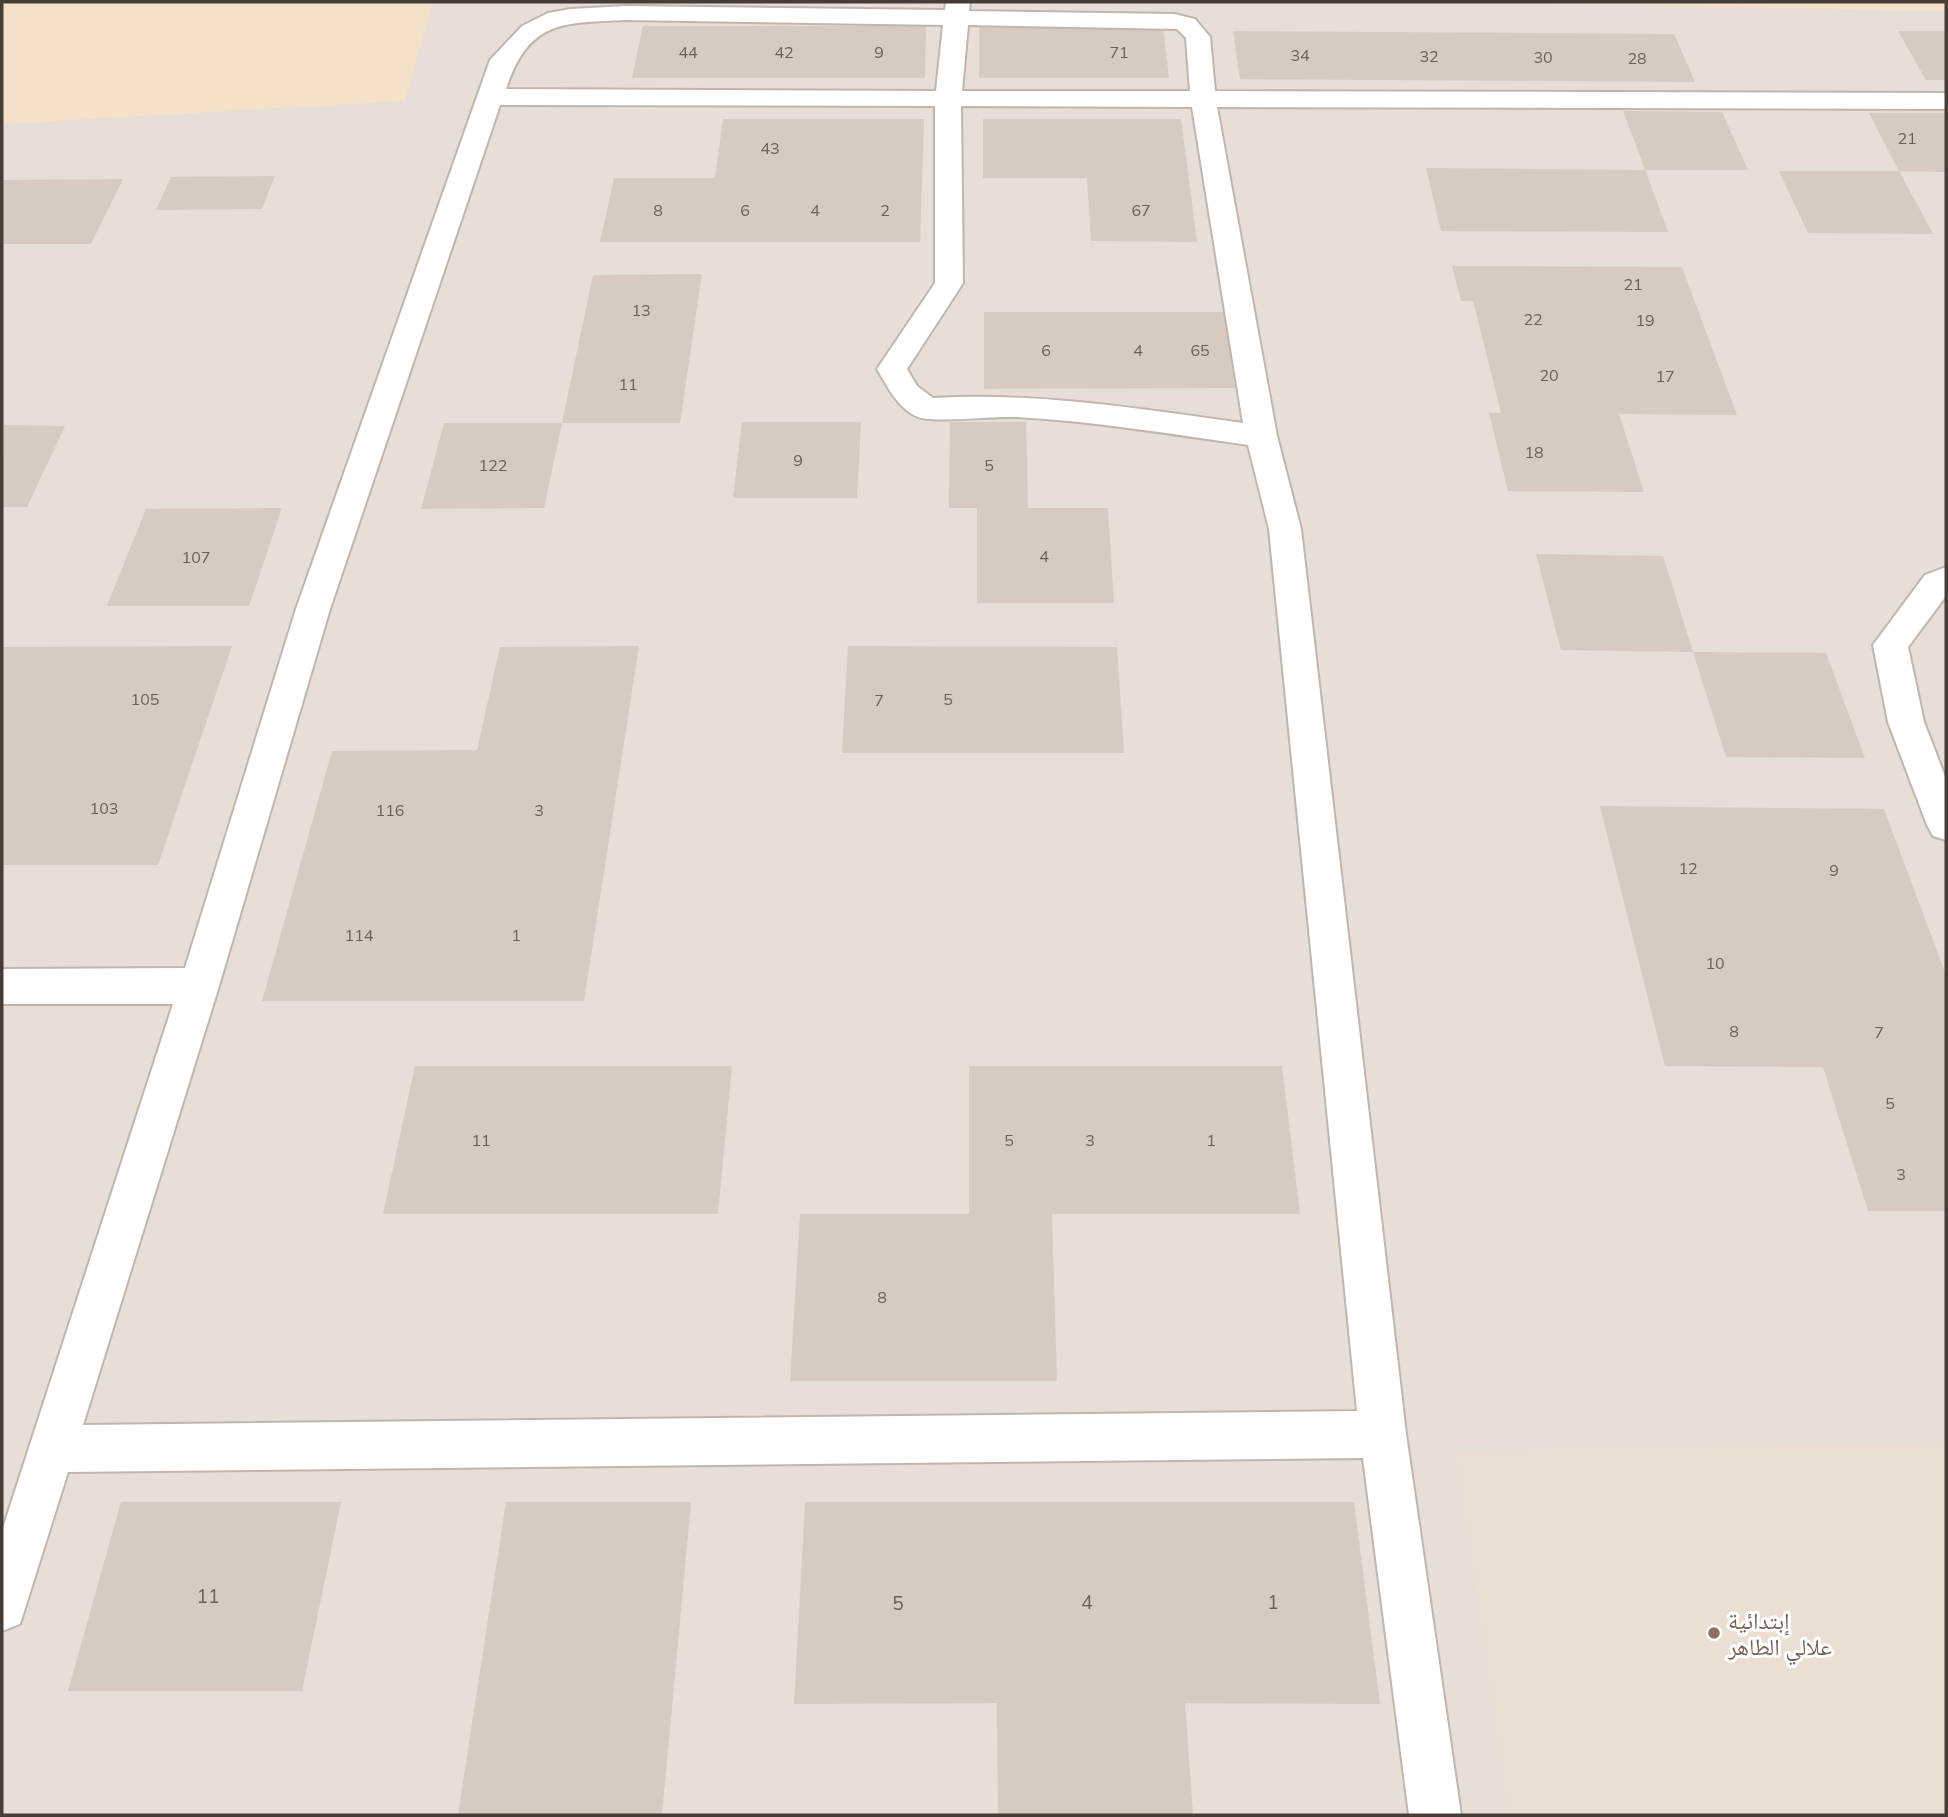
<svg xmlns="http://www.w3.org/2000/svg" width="1948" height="1817" font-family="Mulish,'Noto Naskh Arabic',sans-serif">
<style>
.residential{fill:#e6ded7}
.education{fill:#ebdfd3}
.sand{fill:#f4e1c7}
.building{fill:#d6cac1}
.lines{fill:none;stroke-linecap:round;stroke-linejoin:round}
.street-casing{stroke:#c0b6ae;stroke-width:4}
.street{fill:#fff;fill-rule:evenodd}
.education-dot{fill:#8d6e63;stroke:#fff;stroke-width:2.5}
.labels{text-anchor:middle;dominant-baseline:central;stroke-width:6;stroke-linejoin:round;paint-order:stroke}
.number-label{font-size:16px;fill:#6a605a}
.near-number-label{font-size:19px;fill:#6a605a}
.near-education-label{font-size:23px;fill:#785e54;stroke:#fff;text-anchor:start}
</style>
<rect width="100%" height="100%" fill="#f3ede8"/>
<path class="residential" d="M388,2H1946V1815H2V90Z"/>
<path class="education" d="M1946,1442V1815H1509L1456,1451Z"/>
<g class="sand">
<path d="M2,2H433L405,101L2,124Z"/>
<path d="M1468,2H1946V11Z"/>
</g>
<g class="building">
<path d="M643,26H926L925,78H632Z"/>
<path d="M979,26H1163L1169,78H979Z"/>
<path d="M1233,31L1674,34L1695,82L1240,79Z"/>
<path d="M1898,31H1946V80H1926Z"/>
<path d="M1623,111L1722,112L1748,170H1645Z"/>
<path d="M1869,113H1946V172L1899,171Z"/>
<path d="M723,119H924L920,242H600L614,178H715Z"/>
<path d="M983,119H1181L1197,242L1091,241L1087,178H983Z"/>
<path d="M1426,168L1645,170L1668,232L1441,231Z"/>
<path d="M1779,171H1899L1933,234L1808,233Z"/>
<path d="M275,176L262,209L156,210L171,177Z"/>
<path d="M123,179L91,244H2V180Z"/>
<path d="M1452,266L1682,267L1737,415L1619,414L1644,492L1508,491L1489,413H1501L1473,301H1461Z"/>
<path d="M702,274L680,423H562L593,275Z"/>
<path d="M984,312H1225L1235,388L984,389Z"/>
<path d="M742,422H861L857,498H733Z"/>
<path d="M950,422H1026L1028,508H1108L1114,603H977V508H949Z"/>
<path d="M444,423H562L544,508L421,509Z"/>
<path d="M4,425L65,426L27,507H2Z"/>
<path d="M282,508L249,606H107L146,509Z"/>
<path d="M1536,554L1663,556L1693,652L1561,650Z"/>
<path d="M232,646L158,865H2V647Z"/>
<path d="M639,646L584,1001H262L332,751L477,750L500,647Z"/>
<path d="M848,646L1117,647L1124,753H842Z"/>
<path d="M1693,652L1826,653L1865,758L1726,757Z"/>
<path d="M1600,806L1884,809L1946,975V1211H1868L1823,1067L1665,1066Z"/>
<path d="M415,1066H732L718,1214H383Z"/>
<path d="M969,1066H1282L1300,1214H1052L1057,1381H790L800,1214H969Z"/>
<path d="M121,1502H341L302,1691H68Z"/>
<path d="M506,1502H691L662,1815H458Z"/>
<path d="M805,1502H1354L1380,1704L1185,1703L1193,1815H998L997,1703L794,1704Z"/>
</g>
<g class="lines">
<defs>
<g id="street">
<path d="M946,2H970L969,11L1174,14L1195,19L1210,37L1215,91L1946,93V109L1217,107L1277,436L1301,529L1406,1434L1461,1815H1409L1363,1458L68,1472L20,1624L2,1631V1531L173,1004H2V969L185,968L296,609L490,60L522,26L548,13L571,9L626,6L945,10ZM626,20L943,25L936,91L506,89C529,20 562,23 626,20ZM968,25L1177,29L1186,38L1190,91H962ZM500,105L935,106V283L877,369C888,387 897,408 918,417C932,423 993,416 1014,417C1092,421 1170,434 1248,445L1269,529L1357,1411L83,1425L219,986L330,609ZM961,106L1192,107L1243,423C1140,409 1038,392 933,398L917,386L907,369L963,283Z"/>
<path d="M1946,567V596L1908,647L1924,722L1946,779V840L1933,836L1927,825L1888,722L1873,645L1925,575Z"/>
</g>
</defs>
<use href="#street" class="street-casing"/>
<use href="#street" class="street"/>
</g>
<circle class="education-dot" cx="1714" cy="1633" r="7"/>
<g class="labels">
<g class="number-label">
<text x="688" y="52">44</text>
<text x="784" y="52">42</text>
<text x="879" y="52">9</text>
<text x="1119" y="52">71</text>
<text x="1300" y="55">34</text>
<text x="1429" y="56">32</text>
<text x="1543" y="57">30</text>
<text x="1637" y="58">28</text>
<text x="1907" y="138">21</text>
<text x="770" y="148">43</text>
<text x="658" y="210">8</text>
<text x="745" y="210">6</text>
<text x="815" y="210">4</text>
<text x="885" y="210">2</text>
<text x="1141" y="210">67</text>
<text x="1633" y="284">21</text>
<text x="641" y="310">13</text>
<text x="1533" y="319">22</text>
<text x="1645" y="320">19</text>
<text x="1046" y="350">6</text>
<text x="1138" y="350">4</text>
<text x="1200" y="350">65</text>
<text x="1549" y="375">20</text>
<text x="1665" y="376">17</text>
<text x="628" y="384">11</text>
<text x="1534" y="452">18</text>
<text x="798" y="460">9</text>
<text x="493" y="465">122</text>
<text x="989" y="465">5</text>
<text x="1044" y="556">4</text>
<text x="196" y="557">107</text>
<text x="145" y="699">105</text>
<text x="948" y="699">5</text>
<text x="879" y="700">7</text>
<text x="104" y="808">103</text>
<text x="390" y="810">116</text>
<text x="539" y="810">3</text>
<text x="1688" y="868">12</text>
<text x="1834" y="870">9</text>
<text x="359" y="935">114</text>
<text x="516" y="935">1</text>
<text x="1715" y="963">10</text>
<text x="1734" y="1031">8</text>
<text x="1879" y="1032">7</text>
<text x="1890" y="1103">5</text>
<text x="481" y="1140">11</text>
<text x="1009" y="1140">5</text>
<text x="1090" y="1140">3</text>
<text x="1211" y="1140">1</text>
<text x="1901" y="1174">3</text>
<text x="882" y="1297">8</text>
</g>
<g class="near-number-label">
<text x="208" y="1596">11</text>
<text x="1087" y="1602">4</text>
<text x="1273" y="1602">1</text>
<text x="898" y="1603">5</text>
</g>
<g class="near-education-label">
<text x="1728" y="1620">إبتدائية<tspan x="1728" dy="26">علالي الطاهر</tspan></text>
</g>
</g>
<rect width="1948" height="1817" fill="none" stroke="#463d37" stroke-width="7"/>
</svg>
